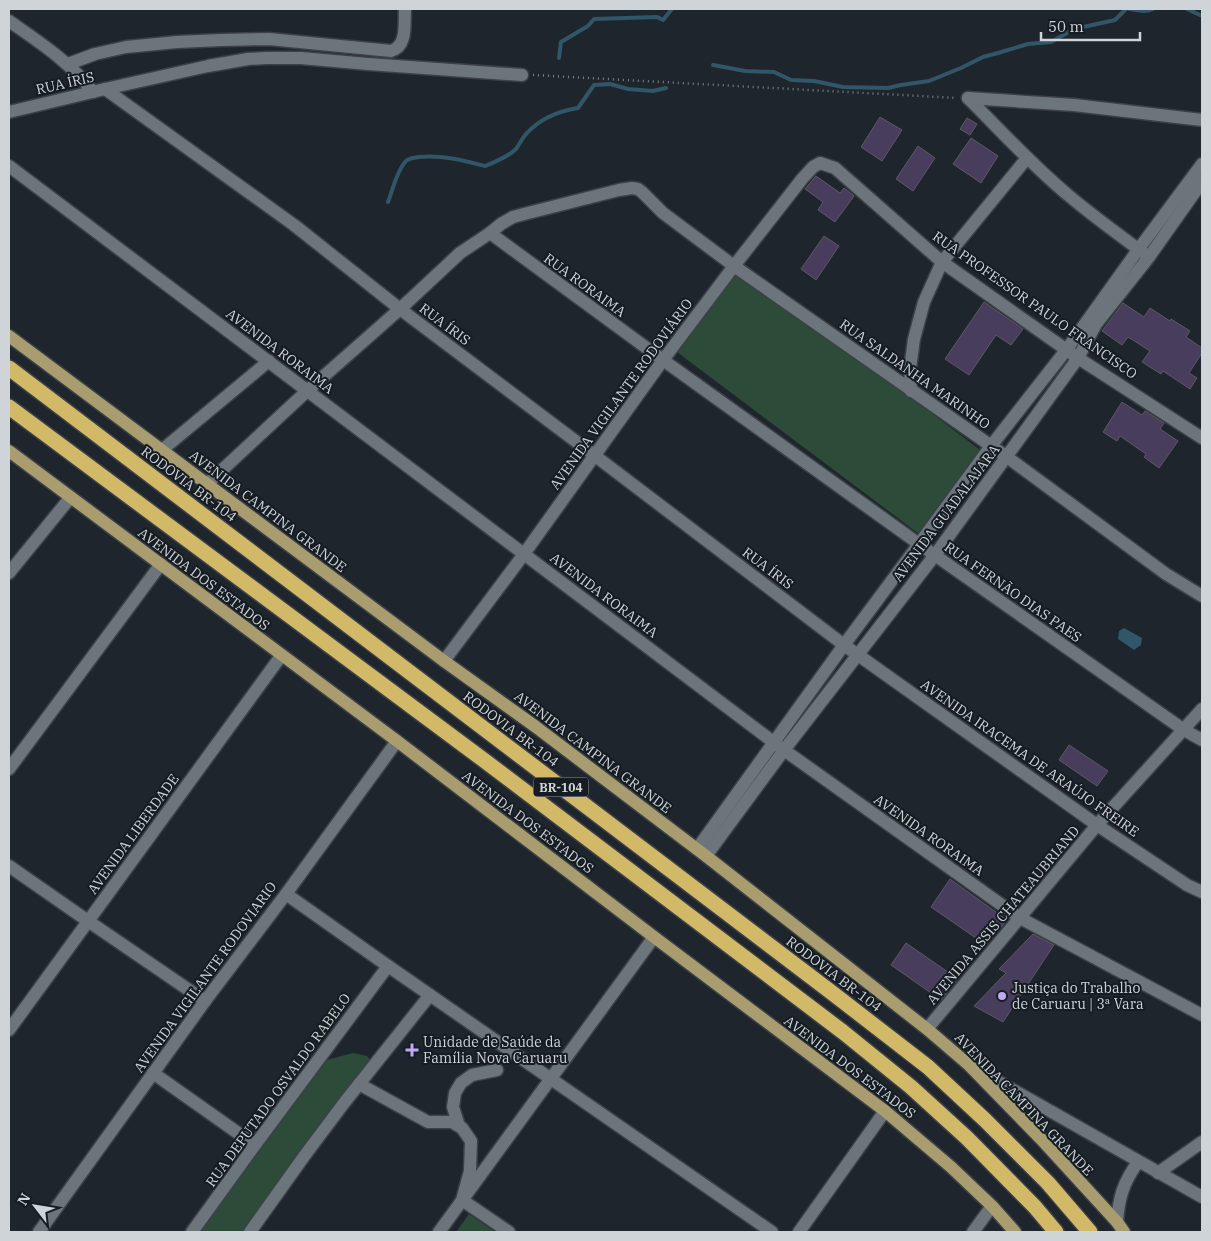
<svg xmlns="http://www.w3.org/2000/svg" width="1211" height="1241" font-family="'IBM Plex Serif',serif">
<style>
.green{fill:#2d4b39}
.water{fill:#305668}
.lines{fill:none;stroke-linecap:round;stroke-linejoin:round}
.stream{stroke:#305668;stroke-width:4}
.building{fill:#483d5c;stroke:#5c5962}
.minor-casing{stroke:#3c4147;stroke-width:15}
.major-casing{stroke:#3c4147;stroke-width:15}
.highway-casing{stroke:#3c4147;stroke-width:18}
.path{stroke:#7d8388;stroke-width:2.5;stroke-dasharray:1 4;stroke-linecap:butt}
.minor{stroke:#6c747c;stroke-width:12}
.major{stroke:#a99d6f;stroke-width:12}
.highway{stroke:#d1b967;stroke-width:15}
.poi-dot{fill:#c2a8f2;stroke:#151c22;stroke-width:2}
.labels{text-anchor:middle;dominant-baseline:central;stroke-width:4;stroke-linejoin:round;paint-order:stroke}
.shield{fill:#151c22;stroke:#979da1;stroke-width:1}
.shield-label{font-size:12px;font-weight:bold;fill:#cfd4d8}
.street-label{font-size:14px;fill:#cfd4d8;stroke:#151c22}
.poi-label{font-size:14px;fill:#cfd4d8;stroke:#151c22;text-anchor:start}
</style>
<rect width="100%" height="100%" fill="#1f252c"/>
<g class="green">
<path d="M739,266L980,450L919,534L673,349Z"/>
<path d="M353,1053L367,1056L372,1062L245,1232H199L323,1061Z"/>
<path d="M469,1214L495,1232H456Z"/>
</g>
<path class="water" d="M1124,628L1142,638L1141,645L1134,650L1118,639L1119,631Z"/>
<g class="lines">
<g class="stream">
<path d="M1129,9C1137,10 1145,13 1153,9"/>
<path d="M1187,9L1202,16"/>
<path d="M559,58L561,42L588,26L594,19L657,17L663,20L672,9"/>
<path d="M713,65L745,71L774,72L791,80L814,81L843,87L888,88L901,85L929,81L961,68L983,57L998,53L1028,44L1051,42L1074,29L1115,20L1126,9"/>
<path d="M388,202C393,189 396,173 405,162C408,158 414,158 419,157C443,155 462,160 485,166C495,162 508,157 516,149C520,144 522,138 527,133C541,118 559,111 578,108L594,85L610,84L628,89L653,91L666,88"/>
</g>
</g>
<g class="building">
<path d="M880,117L902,130L882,161L861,147Z"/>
<path d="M967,118L977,124L970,135L960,129Z"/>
<path d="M971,138L998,156L981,183L953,164Z"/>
<path d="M918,146L935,158L913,191L896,179Z"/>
<path d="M816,176L840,193L844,188L854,196L835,222L818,210L823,202L805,189Z"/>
<path d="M824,236L839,246L816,280L801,269Z"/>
<path d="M984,302L1023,329L1011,345L996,335L969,375L945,359Z"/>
<path d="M1123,303L1144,317L1150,308L1170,321L1171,319L1190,331L1186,337L1202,348V353L1189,373L1197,378L1190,389L1163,371L1161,374L1142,362L1150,351L1128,337L1122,345L1102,331Z"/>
<path d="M1122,402L1142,415L1145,411L1164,423L1160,429L1178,441L1159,468L1144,457L1146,454L1120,436L1117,441L1103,432Z"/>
<path d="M1069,745L1108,771L1097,786L1059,760Z"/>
<path d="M950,879L1007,920L986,945L931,907Z"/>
<path d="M1033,934L1054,945L1003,1022L974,1006L1006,973L999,969Z"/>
<path d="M906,943L958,979L941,1000L891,965Z"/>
</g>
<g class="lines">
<defs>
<g id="minor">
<path d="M9,21C39,42 70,62 93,92"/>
<path d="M68,64L95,54L126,47L177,42L221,40L269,39L391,51C408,46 404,23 405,9"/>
<path d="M105,89L208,66L248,59L266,58H301L368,64L522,75"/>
<path d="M968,98C1001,131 1033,166 1068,195C1093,216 1119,235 1145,254"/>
<path d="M968,98L1074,105L1202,120"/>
<path d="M9,112L105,89L294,225L400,309L594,455L844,645L1097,825L1187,885L1202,892"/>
<path d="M9,166L784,750L1020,918L1202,1015"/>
<path d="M490,233L663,360L919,544L1184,730L1202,740"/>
<path d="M911,391L910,369L914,339L924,302L942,262L1027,158"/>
<path d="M162,450L269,361"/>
<path d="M207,484L307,391L400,309L460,253L490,233L501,224L513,217L524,214L619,190L632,188L638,189L642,192L663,213L734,266L1007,457L1166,574L1202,596"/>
<path d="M9,573L70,498"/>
<path d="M444,661L524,554L663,360L734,266L802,179L813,167L820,163L835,168L942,262L1078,358L1202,438"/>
<path d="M9,769L161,564"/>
<path d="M697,849L844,645L919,544L991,446L1067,349L1138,250L1202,164"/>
<path d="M706,856L784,750L935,555L1078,358L1096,324L1149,257L1202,182"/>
<path d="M9,866L88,921L205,1001"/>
<path d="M286,894L388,966L772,1232"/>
<path d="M927,1029L1097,825L1202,709"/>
<path d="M9,1030L281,656"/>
<path d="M976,1069L1202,1197"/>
<path d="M153,1073L255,1145"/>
<path d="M359,1084L428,1122H452L462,1128L471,1141L470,1171L462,1200L509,1232"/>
<path d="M459,1126L453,1107L455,1093L461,1083L472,1075L497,1070"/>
<path d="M1158,1173L1202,1142"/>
<path d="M1117,1222C1119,1197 1123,1183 1138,1162"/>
<path d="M39,1232L205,1001L286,894L397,741"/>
<path d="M192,1232L255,1145L388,966"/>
<path d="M250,1232L305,1155L344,1103L430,995"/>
<path d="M439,1232L654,937"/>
<path d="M799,1232L885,1111"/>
<path d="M973,1232L992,1206"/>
</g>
<g id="major">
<path d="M9,336L444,661L536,727L706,856L927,1029L969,1065L1041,1139L1117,1222L1124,1232"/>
<path d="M9,451L397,741L654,937L885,1111L951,1167L992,1206L1015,1232"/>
</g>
<g id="highway">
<path d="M9,368L831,992L928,1067L985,1120L1048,1183L1090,1232"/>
<path d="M9,407L485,761L843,1032L911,1087L967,1138L1035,1207L1056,1232"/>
</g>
</defs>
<use href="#minor" class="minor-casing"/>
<use href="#major" class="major-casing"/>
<use href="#highway" class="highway-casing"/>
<path class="path" d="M533,75L957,98"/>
<use href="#minor" class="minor"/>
<use href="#major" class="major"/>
<use href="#highway" class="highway"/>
</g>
<g class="poi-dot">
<circle cx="1002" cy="996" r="5"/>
<path d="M409.5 1042.5h5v5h5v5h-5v5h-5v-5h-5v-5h5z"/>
</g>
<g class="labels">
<rect class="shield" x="533.5" y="777.5" width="55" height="19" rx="4"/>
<g class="shield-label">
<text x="561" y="787">BR-104</text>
</g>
<g class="street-label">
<text transform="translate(65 83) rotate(-13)">RUA ÍRIS</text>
<text transform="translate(585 285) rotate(36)">RUA RORAIMA</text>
<text transform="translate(1035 305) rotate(35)">RUA PROFESSOR PAULO FRANCISCO</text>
<text transform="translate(445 324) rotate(37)">RUA ÍRIS</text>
<text transform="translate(280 351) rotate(37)">AVENIDA RORAIMA</text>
<text transform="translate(915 374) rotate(35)">RUA SALDANHA MARINHO</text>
<text transform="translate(621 394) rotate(-54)">AVENIDA VIGILANTE RODOVIÁRIO</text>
<text transform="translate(189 484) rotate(37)">RODOVIA BR-104</text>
<text transform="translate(268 511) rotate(37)">AVENIDA CAMPINA GRANDE</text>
<text transform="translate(946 513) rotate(-53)">AVENIDA GUADALAJARA</text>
<text transform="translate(768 568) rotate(37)">RUA ÍRIS</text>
<text transform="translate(204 579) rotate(37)">AVENIDA DOS ESTADOS</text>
<text transform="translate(1013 592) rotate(35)">RUA FERNÃO DIAS PAES</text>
<text transform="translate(604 595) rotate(37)">AVENIDA RORAIMA</text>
<text transform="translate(511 729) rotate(37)">RODOVIA BR-104</text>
<text transform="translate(593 752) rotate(37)">AVENIDA CAMPINA GRANDE</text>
<text transform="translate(1030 758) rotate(35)">AVENIDA IRACEMA DE ARAÚJO FREIRE</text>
<text transform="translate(528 822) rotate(37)">AVENIDA DOS ESTADOS</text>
<text transform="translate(133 834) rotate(-54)">AVENIDA LIBERDADE</text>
<text transform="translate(929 835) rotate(35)">AVENIDA RORAIMA</text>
<text transform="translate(1003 915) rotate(-50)">AVENIDA ASSIS CHATEAUBRIAND</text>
<text transform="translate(834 974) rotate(37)">RODOVIA BR-104</text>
<text transform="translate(205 977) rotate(-54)">AVENIDA VIGILANTE RODOVIARIO</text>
<text transform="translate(850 1067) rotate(37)">AVENIDA DOS ESTADOS</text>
<text transform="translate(278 1090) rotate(-54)">RUA DEPUTADO OSVALDO RABELO</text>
<text transform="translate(1024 1104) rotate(46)">AVENIDA CAMPINA GRANDE</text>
</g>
<g class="poi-label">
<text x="1012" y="988">Justiça do Trabalho<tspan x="1012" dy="16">de Caruaru | 3ª Vara</tspan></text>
<text x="423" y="1042">Unidade de Saúde da<tspan x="423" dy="16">Família Nova Caruaru</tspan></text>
</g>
</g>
<rect width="1211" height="1241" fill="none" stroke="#cfd4d8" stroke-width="20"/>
<g transform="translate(35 1206) rotate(301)" stroke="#151c22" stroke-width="4" paint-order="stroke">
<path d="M0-4L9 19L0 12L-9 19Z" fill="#cfd4d8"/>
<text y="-8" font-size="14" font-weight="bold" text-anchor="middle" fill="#cfd4d8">N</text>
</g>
<path d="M1041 32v8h99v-8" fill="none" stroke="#cfd4d8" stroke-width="2.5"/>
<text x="1048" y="32" font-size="15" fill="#cfd4d8" stroke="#151c22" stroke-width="4" paint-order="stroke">50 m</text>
</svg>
